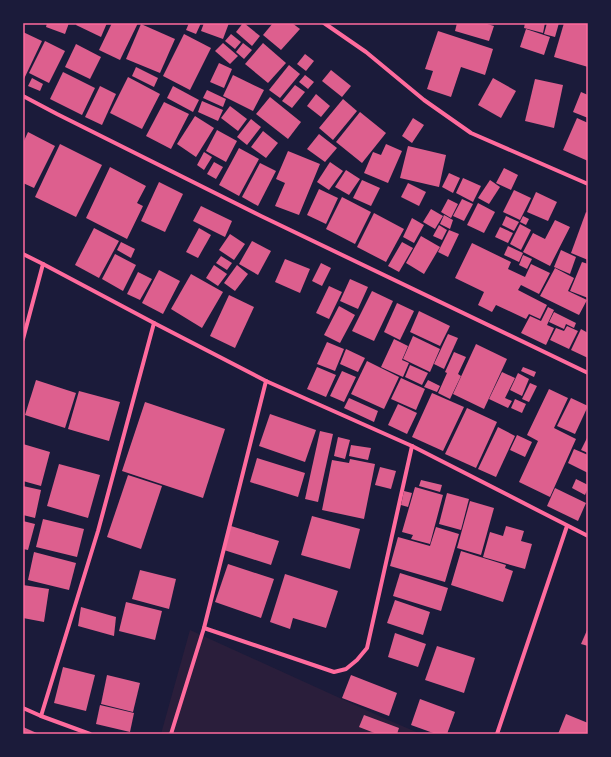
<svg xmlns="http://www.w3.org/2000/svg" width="611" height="757" font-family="'Fira Sans',sans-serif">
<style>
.green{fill:#2a1e3b}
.building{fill:#dd5f8e}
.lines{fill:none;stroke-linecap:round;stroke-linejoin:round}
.minor{stroke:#ff6b9d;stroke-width:4}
.neatline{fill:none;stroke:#ff6b9d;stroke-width:1.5}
</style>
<rect width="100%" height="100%" fill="#1b1b3a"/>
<path class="green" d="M190,630L388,720L421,734H161Z"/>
<g class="building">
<path d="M47,23H69L65,34L46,27Z"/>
<path d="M77,23H107L101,37L76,25Z"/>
<path d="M112,23H138L120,60L99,50Z"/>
<path d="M189,23H201L196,34L186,30Z"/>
<path d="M204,23H229L223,39L201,31Z"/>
<path d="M243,23H244L260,36L252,46L236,32Z"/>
<path d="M273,23H292L300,29L281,50L263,35Z"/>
<path d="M457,23H484L494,26L489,41L455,31Z"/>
<path d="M525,23H545L543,33L524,28Z"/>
<path d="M547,23H559L555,37L544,34Z"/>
<path d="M564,23H588V67L554,57Z"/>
<path d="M141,24L175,39L160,73L126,59Z"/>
<path d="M526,29L550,37L544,55L520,47Z"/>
<path d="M438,31L493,49L485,75L461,67L451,97L427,89L433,71L425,69Z"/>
<path d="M23,32L42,41L23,81Z"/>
<path d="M184,34L211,48L190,90L163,76Z"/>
<path d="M231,34L241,42L235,49L225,41Z"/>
<path d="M45,41L65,51L49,83L29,73Z"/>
<path d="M223,43L238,56L230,64L215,51Z"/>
<path d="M243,43L252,50L244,59L236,52Z"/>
<path d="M263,43L286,63L268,83L245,64Z"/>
<path d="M76,44L101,57L90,79L65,67Z"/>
<path d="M305,54L314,61L306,71L297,64Z"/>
<path d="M219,63L232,69L224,88L210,82Z"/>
<path d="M289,65L300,74L280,98L269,90Z"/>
<path d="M136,67L158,78L154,87L132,76Z"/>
<path d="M331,70L351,86L342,97L322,81Z"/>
<path d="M63,72L95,88L82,115L50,99Z"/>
<path d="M233,75L264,90L253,111L223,96Z"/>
<path d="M305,75L314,82L308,89L299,82Z"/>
<path d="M128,77L160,94L142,129L110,113Z"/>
<path d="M32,78L43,84L40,91L28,86Z"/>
<path d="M493,78L516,91L501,118L478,105Z"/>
<path d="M535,79L563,85L554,128L525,121Z"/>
<path d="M295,85L305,92L292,108L282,101Z"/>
<path d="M100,86L116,94L102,125L85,117Z"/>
<path d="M173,86L199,100L193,112L167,98Z"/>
<path d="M207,90L226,99L223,107L203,98Z"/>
<path d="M581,92L588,95V118L573,112Z"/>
<path d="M316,94L330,106L321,117L307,106Z"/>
<path d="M270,97L301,122L288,139L256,114Z"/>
<path d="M343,99L357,111L333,140L319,128Z"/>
<path d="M202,101L223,110L218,121L198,112Z"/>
<path d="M164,102L189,114L171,149L146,136Z"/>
<path d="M230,106L247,119L238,131L221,118Z"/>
<path d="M360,112L386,133L362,163L336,142Z"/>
<path d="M195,116L214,128L196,157L177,144Z"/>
<path d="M413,118L424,125L412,143L402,136Z"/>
<path d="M577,118L588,123V161L563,150Z"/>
<path d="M251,119L261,127L247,145L237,137Z"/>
<path d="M217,130L237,141L226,162L206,151Z"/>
<path d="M263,131L278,143L266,158L251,147Z"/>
<path d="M28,132L55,146L34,188L23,183V143Z"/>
<path d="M319,134L337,148L325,162L307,149Z"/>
<path d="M60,144L102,165L76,217L35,197Z"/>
<path d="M386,144L402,151L388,183L364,173L373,152L381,155Z"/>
<path d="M408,146L446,155L439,187L400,178Z"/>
<path d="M239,148L259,159L239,196L219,185Z"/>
<path d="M288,151L320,164L299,215L275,206L285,183L276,179Z"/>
<path d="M204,152L212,157L204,170L197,165Z"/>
<path d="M214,162L223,167L216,179L207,174Z"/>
<path d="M330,162L343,171L329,190L317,182Z"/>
<path d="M260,163L276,171L258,206L242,197Z"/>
<path d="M110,167L146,186L137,203L143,206L127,239L86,218Z"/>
<path d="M504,168L518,175L511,190L496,183Z"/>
<path d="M346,170L360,179L349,195L335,187Z"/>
<path d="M449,173L460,178L453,193L442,187Z"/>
<path d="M463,178L481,186L473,202L456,193Z"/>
<path d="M362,180L380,188L371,206L353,198Z"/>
<path d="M490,180L500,187L489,204L478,198Z"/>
<path d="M159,182L183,194L165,232L141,221Z"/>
<path d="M408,183L426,192L419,206L401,197Z"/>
<path d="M319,189L338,198L326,224L307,215Z"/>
<path d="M514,190L531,198L520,220L503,212Z"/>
<path d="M536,192L557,202L548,221L527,212Z"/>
<path d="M342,197L371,212L355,244L326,229Z"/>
<path d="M448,199L458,204L451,218L441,212Z"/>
<path d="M462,199L473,204L464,221L453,216Z"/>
<path d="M478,203L495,212L484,233L467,225Z"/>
<path d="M201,206L232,221L225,237L193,221Z"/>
<path d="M431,209L443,216L435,229L423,222Z"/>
<path d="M586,212L588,213V260L571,253Z"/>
<path d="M374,213L404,229L386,262L357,247Z"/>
<path d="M444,215L453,220L450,229L440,224Z"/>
<path d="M506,216L519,222L514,231L502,225Z"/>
<path d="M523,216L529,219L526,225L520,222Z"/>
<path d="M412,218L424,225L414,243L403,237Z"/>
<path d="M555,220L570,227L550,266L523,252L533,233L545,239Z"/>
<path d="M520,224L531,230L521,250L510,244Z"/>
<path d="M439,225L447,230L442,240L433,236Z"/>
<path d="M500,227L513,233L508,243L495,237Z"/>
<path d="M94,228L119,241L99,278L75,265Z"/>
<path d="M199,228L211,235L198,258L186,252Z"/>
<path d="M449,230L459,234L448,257L438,252Z"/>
<path d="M230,234L245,244L234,260L219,250Z"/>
<path d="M421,236L440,247L424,274L406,263Z"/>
<path d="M252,241L271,251L258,275L239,264Z"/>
<path d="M121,242L135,249L131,258L117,250Z"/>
<path d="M402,242L413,248L399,272L388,266Z"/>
<path d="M472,243L511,262L508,269L525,277L531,264L550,273L539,294L521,285L518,290L547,305L540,319L529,314L526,319L496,305L492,312L478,305L484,292L455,278Z"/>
<path d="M508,246L523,253L519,262L504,255Z"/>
<path d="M561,250L576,257L570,274L554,267Z"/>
<path d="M115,254L136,265L123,291L102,279Z"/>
<path d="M523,255L532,259L527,269L519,265Z"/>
<path d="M221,256L232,263L227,270L216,263Z"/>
<path d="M285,259L310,269L300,293L275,282Z"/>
<path d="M582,262L588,264V298L570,291Z"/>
<path d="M321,263L331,268L322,286L312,281Z"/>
<path d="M214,265L227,274L218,286L206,278Z"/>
<path d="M237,265L248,274L235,291L224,283Z"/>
<path d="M555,268L574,278L568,291L587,300L579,315L540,296Z"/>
<path d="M159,270L180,281L163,314L142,303Z"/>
<path d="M138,272L152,279L140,300L127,294Z"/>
<path d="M191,274L223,292L202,328L171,309Z"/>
<path d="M350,279L368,287L358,309L340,301Z"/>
<path d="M329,286L342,292L329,319L316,313Z"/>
<path d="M372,291L393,301L374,341L352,331Z"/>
<path d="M229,295L254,307L235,348L210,336Z"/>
<path d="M397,303L414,311L400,340L384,332Z"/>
<path d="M339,306L355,315L340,343L324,335Z"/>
<path d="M548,307L554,310L547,325L554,328L546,345L521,333L530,316L541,321Z"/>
<path d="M419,311L450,326L440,346L410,332Z"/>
<path d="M554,312L576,323L574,328L566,324L564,329L549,322Z"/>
<path d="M567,326L578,331L569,349L550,340L556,328L564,331Z"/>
<path d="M581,329L588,333V358L571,350Z"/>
<path d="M448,334L458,338L444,369L434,364Z"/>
<path d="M413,336L440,349L430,372L403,359Z"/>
<path d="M394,339L408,346L402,360L409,363L403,377L381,367Z"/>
<path d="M327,342L344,349L335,371L317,364Z"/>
<path d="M476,344L507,359L484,409L453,394Z"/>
<path d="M346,349L365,358L358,372L340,364Z"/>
<path d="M454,352L466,357L458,374L461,376L450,399L438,393L447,373L445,372Z"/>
<path d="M367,361L399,377L384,409L351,394Z"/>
<path d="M410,365L428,373L422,385L405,377Z"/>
<path d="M317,367L336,375L326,397L307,389Z"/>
<path d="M523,367L536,372L534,377L521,371Z"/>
<path d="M342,371L356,377L344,402L330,396Z"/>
<path d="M502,372L515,378L505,398L512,401L508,408L489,399Z"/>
<path d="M518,373L529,379L522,396L510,390Z"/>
<path d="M401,378L425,389L416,410L391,399Z"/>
<path d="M36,380L76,393L65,428L25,415Z"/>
<path d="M428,380L440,386L437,392L424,387Z"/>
<path d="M530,383L537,386L529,402L522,399Z"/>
<path d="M549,389L568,398L554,428L576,439L550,497L519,482L538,441L527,435Z"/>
<path d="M79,391L120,402L109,441L68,429Z"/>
<path d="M432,393L464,407L443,451L412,437Z"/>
<path d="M349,398L378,411L374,422L344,408Z"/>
<path d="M571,398L588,406L575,434L557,426Z"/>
<path d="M515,399L526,404L522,413L511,408Z"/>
<path d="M145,402L225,429L203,498L122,471Z"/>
<path d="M398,404L417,413L407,434L388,425Z"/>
<path d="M467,408L497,422L476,468L445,454Z"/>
<path d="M270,414L316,430L305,462L259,446Z"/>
<path d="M498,427L515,436L496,477L478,469Z"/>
<path d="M320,431L333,434L318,502L305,499Z"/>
<path d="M517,435L532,442L525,457L510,450Z"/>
<path d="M588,436V453L581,450Z"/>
<path d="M338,437L350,440L345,459L334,456Z"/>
<path d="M23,444L50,452L41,486L23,481Z"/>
<path d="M351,445L371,448L368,460L349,456Z"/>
<path d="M574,449L588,455V473L568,463Z"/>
<path d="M257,458L305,473L298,497L250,482Z"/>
<path d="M350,459L375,464L364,519L322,510L332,460L349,463Z"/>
<path d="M59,464L100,475L88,518L47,506Z"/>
<path d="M380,467L396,471L391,489L375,485Z"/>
<path d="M128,475L162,486L141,549L107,537Z"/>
<path d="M576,479L588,485V488L585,495L572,488Z"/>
<path d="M421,480L442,485L440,492L419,486Z"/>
<path d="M23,486L41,490L35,518L23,515Z"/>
<path d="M415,487L443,495L430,544L411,539L413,535L402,532Z"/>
<path d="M555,488L586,503L578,521L547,506Z"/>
<path d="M404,491L412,493L408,507L401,505Z"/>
<path d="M447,493L469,499L461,530L439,524Z"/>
<path d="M470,501L494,508L481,555L457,548Z"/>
<path d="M312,516L360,529L350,569L301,555Z"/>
<path d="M43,519L84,529L77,557L36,547Z"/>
<path d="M23,521L35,524L28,550L23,549Z"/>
<path d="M231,526L279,541L271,565L224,550Z"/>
<path d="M506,526L524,531L521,541L532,544L525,569L483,557L490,532L503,536Z"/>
<path d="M436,527L459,534L445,582L390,566L398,537L430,546Z"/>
<path d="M461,551L506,565L505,568L513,571L503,602L451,585Z"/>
<path d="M34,552L76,563L69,590L28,580Z"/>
<path d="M228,564L274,579L261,618L215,602Z"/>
<path d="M140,570L176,579L169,609L132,599Z"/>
<path d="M400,573L448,588L441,611L393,596Z"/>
<path d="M285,574L338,591L326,628L293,618L290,629L270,622Z"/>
<path d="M23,585L49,589L44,622L23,618Z"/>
<path d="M395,600L430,612L423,635L387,623Z"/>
<path d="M126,602L162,611L155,640L119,631Z"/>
<path d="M81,607L116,617L114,636L78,626Z"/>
<path d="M588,628V646L581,644Z"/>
<path d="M395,633L426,644L418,667L388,657Z"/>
<path d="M437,646L475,658L464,693L425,680Z"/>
<path d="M63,667L95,675L86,711L54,703Z"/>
<path d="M107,675L140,683L133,712L101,704Z"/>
<path d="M351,675L397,693L389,716L342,698Z"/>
<path d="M420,699L455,712L447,734H436L411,725Z"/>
<path d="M100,705L134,713L130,732L96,724Z"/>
<path d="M566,714L588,723V734H558Z"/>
<path d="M364,715L399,728L397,734H377L359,727Z"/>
<path d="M23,727L39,734H23Z"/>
</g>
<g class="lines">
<g class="minor">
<path d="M324,23L366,52L424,100L471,133L588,184"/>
<path d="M23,96L57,114L261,216L588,373"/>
<path d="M23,254L43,264L154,323L266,381L412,446L588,536"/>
<path d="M23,339L43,264"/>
<path d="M204,628L334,672L346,669L357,660L367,648L412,446"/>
<path d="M23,708L41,716L90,734"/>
<path d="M41,716L98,531L154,323"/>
<path d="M171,734L204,628L266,381"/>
<path d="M497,734L567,526"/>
</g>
</g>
<rect width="611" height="757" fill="none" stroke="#1b1b3a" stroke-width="48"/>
<rect x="24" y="24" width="563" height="709" class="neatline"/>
</svg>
